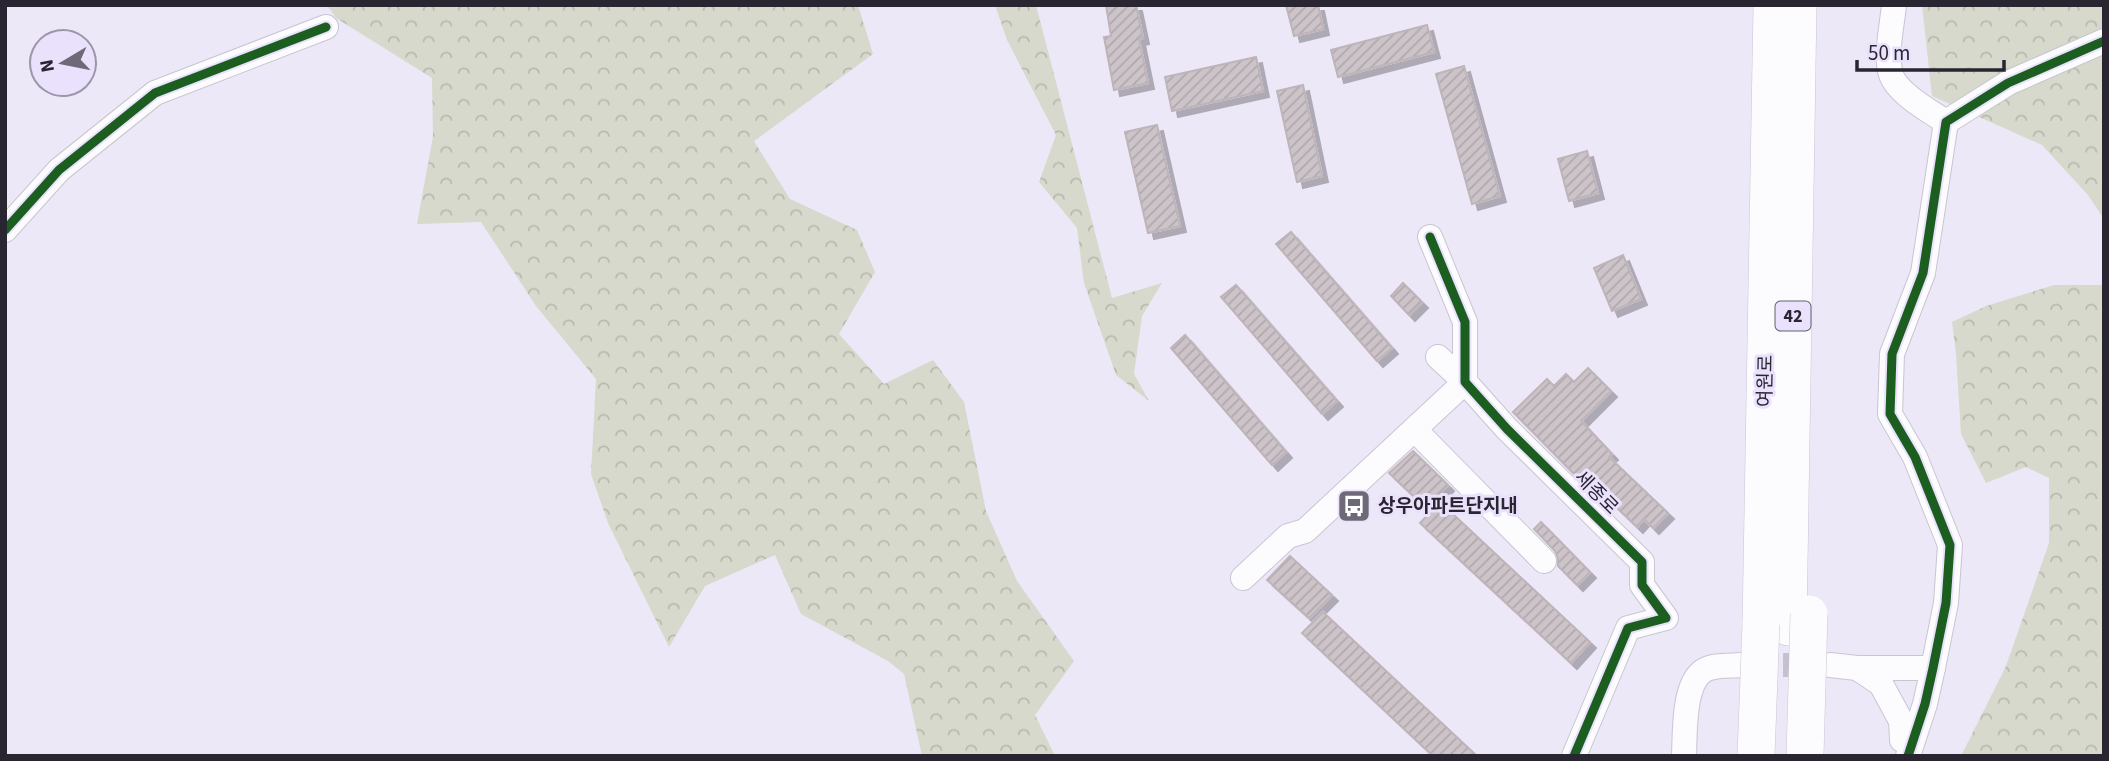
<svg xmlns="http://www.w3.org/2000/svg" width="2109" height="761" font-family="'Source Sans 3','Noto Sans KR',sans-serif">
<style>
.forest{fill:url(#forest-crowns)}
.building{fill:url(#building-hatch);stroke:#beb4b9;stroke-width:2;filter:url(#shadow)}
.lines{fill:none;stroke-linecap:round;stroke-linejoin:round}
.minor-tunnel{stroke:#c6c1cf;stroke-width:24;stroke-dasharray:24 12;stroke-linecap:butt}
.minor-casing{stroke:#c9c5d2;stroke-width:26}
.highway-casing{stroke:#c9c5d2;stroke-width:38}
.minor{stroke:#fcfcfe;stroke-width:24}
.highway{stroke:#fcfcfe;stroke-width:37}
.highway-bridge-casing{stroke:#c9c5d2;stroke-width:38;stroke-linecap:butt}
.highway-bridge{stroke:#fcfcfe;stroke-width:37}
.cycleway-casing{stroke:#eae2fd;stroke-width:13}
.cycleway{stroke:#1b5e20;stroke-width:9}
.labels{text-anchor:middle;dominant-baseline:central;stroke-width:6;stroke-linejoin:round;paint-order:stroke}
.shield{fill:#eae2fd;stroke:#635e6e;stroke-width:2}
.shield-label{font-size:18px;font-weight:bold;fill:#292531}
.street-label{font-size:19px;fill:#292531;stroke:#eae2fd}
.poi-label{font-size:19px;font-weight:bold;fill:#292531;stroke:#eae2fd;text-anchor:start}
</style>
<defs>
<pattern id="forest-crowns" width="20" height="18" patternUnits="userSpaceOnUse" patternTransform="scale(1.75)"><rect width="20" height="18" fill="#d6d9cb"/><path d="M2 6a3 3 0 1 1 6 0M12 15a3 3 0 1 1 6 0" fill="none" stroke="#b8baaf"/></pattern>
<pattern id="building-hatch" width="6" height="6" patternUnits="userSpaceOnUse" patternTransform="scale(1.75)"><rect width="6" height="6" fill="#cdc4c9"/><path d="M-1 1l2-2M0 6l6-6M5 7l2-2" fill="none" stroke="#b0a8ad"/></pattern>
<filter id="shadow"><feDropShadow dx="6" dy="6" stdDeviation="0" flood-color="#0004"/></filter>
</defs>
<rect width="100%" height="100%" fill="#ede8f7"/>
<g class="forest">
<path d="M327,5H858L873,54L754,141L790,199L857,230L875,272L839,334L884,384L933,360L964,402L986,511L1017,581L1074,661L1035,715L1055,756H922L904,674L888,661L801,614L775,555L705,586L669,647L608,523L591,474L596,379L536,306L481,222L417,224L433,136L432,78L336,18Z"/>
<path d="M995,5H1036L1112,298L1162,283L1142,316L1134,374L1149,401L1116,375L1084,283L1077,228L1039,182L1056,135L1007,40Z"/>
<path d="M1922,5H2104V219L2088,195L2042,145L1932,96Z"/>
<path d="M2054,285H2104V756H1961L2006,666L2049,543V478L2026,467L1986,483L1961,434L1956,354L1952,322L1986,306Z"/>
</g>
<g class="building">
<path d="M1106,5H1136L1143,38L1139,39L1148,83L1114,90L1104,37L1111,36Z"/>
<path d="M1286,5H1318L1323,29L1294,36Z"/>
<path d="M1427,25L1434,52L1338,77L1331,50Z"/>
<path d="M1256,57L1263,91L1172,111L1165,77Z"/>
<path d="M1464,66L1500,196L1472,204L1436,74Z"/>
<path d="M1303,85L1322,176L1297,182L1277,91Z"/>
<path d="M1157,125L1180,226L1148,233L1125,132Z"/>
<path d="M1587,151L1598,193L1569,201L1558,159Z"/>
<path d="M1291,232L1392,348L1377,361L1276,244Z"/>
<path d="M1623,255L1641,299L1612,311L1594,268Z"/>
<path d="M1403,283L1422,302L1409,315L1391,296Z"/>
<path d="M1236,285L1337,401L1322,414L1221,297Z"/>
<path d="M1185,335L1286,452L1272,465L1171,348Z"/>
<path d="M1588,368L1611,391L1581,421L1612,454L1609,457L1668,513L1653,528L1644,519L1637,527L1581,473L1577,477L1513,412L1547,379L1554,386L1566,374L1574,382Z"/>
<path d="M1413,451L1448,485L1427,509L1389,473Z"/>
<path d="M1440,502L1590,642L1571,663L1420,523Z"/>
<path d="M1541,522L1590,572L1577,585L1558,566V558L1555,551L1534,529Z"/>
<path d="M1290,556L1332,595L1309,618L1267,580Z"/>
<path d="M1323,612L1477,756H1433L1302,633Z"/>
</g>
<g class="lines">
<path class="minor-tunnel" d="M1747,665H1822"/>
<defs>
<g id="minor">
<path d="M1894,5C1892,26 1886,51 1890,71C1894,92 1930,111 1946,122"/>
<path d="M5,230L59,170L155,93L326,27"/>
<path d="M1430,237L1465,322V382L1507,429L1642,562V585L1666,618L1628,628L1574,756"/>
<path d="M1415,430L1544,561"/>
<path d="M1243,578L1288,536L1305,531L1465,382L1438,357"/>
<path d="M1830,665L1857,668L1881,684L1901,721L1902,740"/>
<path d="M1857,668H1933"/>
<path d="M1684,756C1685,733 1683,685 1703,671C1713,664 1730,666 1741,665"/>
<path d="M1908,756L1925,704L1933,668L1946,603L1950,545L1915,457L1890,414L1892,354L1923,273L1946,122L2008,83L2104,41"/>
</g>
<g id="highway">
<path d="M1761,624L1772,5"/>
<path d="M1788,627L1798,5"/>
</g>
</defs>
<use href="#minor" class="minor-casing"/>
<use href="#highway" class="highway-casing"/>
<use href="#minor" class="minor"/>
<use href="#highway" class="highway"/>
<defs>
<g id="highway-bridge">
<path d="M1756,756L1761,624"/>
<path d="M1805,756L1809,614"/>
</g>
</defs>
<use href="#highway-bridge" class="highway-bridge-casing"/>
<use href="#highway-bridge" class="highway-bridge"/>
<defs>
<g id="cycleway">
<path d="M5,230L59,170L155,93L326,27"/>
<path d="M1430,237L1465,322V382L1507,429L1642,562V585L1666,618L1628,628L1574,756"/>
<path d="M1908,756L1925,704L1933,668L1946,603L1950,545L1915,457L1890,414L1892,354L1923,273L1946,122L2008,83L2104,41"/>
</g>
</defs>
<use href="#cycleway" class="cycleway-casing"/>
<use href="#cycleway" class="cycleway"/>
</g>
<defs>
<symbol id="bus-square" viewBox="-11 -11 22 22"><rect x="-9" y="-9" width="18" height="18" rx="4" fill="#6e6976" stroke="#eae2fd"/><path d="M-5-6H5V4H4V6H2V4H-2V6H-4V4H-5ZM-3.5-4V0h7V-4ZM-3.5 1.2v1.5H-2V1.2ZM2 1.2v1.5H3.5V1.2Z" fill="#fff"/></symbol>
</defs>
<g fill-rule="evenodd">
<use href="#bus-square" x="1335" y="487" width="38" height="38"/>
</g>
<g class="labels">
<rect class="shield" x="1775.5" y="301.5" width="35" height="29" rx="5"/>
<g class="shield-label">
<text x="1793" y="316">42</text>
</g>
<g class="street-label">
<text transform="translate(1766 381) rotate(-89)">여원로</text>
<text transform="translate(1596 493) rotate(45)">세종로</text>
</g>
<g class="poi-label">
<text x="1378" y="506">상우아파트단지내</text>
</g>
</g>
<rect width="2109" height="761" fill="none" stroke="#292531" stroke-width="14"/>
<g transform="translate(63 63) rotate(260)"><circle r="33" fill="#eae2fd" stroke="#9d96ab" stroke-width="2"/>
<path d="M0-5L12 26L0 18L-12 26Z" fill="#6e6976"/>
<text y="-10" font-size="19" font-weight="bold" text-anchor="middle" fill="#292531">N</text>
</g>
<path d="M1857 60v10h147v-10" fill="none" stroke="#292531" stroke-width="3.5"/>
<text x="1868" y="60" font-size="21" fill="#292531" stroke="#eae2fd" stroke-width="5" paint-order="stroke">50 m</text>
</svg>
